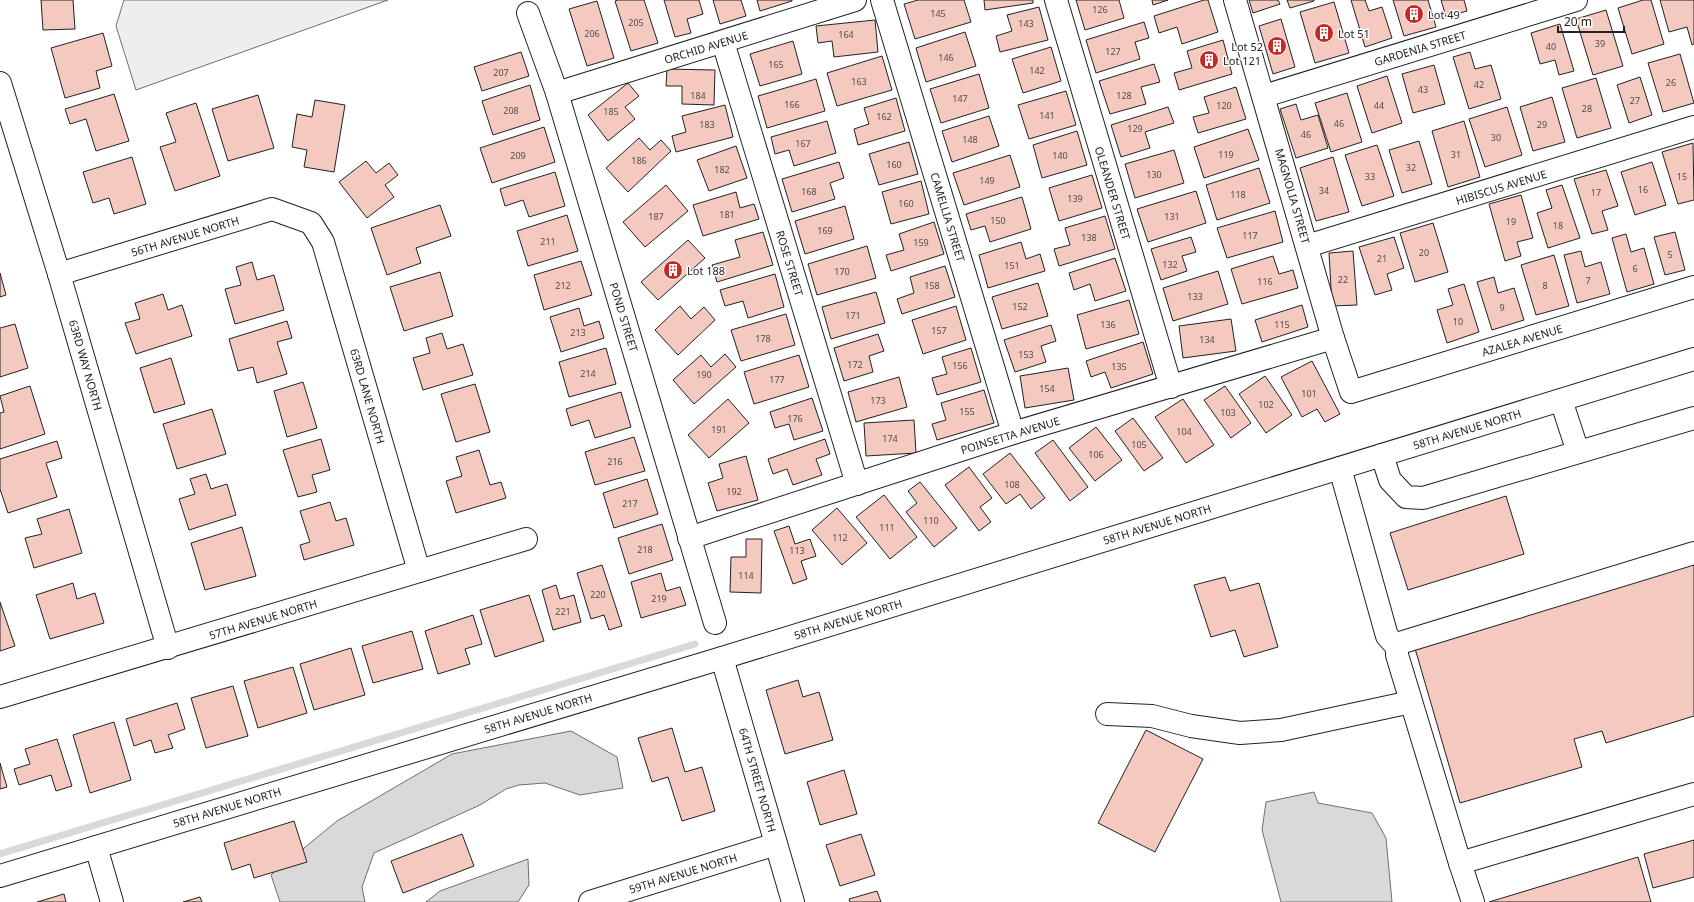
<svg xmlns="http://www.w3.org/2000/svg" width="1694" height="902" font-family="'Noto Sans',sans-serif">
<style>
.green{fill:#eee;stroke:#6f6f6f}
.water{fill:#d9d9d9;stroke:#6f6f6f}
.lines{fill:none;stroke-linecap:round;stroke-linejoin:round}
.stream{stroke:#d9d9d9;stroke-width:7}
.building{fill:#f3c9c0;stroke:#222}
.minor-casing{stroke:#222;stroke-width:24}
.minor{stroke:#fff;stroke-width:22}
.labels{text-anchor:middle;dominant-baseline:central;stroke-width:3;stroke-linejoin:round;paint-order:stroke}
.number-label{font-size:9px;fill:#564c4a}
.poi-label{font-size:11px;fill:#222;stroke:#fff;text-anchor:start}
.street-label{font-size:11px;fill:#222;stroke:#fff}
</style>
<rect width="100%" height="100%" fill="#fff"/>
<path class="green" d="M124,0H388L136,90L116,26Z"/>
<g class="water">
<path d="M571,731L617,757L623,788L580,795L545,783L519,785L506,789L480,805L374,853L362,887L365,902H280L271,875L337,821L452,754Z"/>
<path d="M1314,792L1318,803L1372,813L1386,838L1392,902H1281L1262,830L1266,802Z"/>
<path d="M528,859L529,885L518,902H426L440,891Z"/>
</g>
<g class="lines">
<path class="stream" d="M0,854L695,644"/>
</g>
<g class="building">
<path d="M41,0H73L75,29L43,30Z"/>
<path d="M618,0H644L658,43L631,51L615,1Z"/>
<path d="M664,0H699L703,14L687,19L691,33L675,37Z"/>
<path d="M713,0H741L746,16L720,24Z"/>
<path d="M757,0H792V1L760,11Z"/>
<path d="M918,0H964L971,22L915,39L904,4Z"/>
<path d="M984,0H1033V3L985,10Z"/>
<path d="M1076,0H1119L1124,18L1085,30Z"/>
<path d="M1152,0H1168L1153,5Z"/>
<path d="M1204,0H1208L1218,32L1182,44L1177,27L1159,33L1154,16Z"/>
<path d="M1249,0H1278L1280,4L1253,13Z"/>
<path d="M1287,0H1314V1L1290,8Z"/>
<path d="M1351,0H1365L1369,11L1382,7L1392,38L1365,47Z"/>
<path d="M1393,0H1428L1436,27L1404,36Z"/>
<path d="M1441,0H1464L1467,11L1446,17Z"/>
<path d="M1643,0H1651L1664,44L1632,54L1618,8Z"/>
<path d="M1660,0H1694V44L1692,45L1687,27L1669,32Z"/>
<path d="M597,1L614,58L587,66L569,9Z"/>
<path d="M1334,2L1349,53L1315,63L1300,12Z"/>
<path d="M1039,7L1048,40L1000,52L996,36L1012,31L1007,15Z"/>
<path d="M1606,10L1623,66L1593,75L1576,19Z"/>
<path d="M1281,19L1295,67L1273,74L1259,26Z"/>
<path d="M875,20L878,52L834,57L832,41L818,43L816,26Z"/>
<path d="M1144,22L1149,38L1135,42L1140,59L1096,73L1086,40Z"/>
<path d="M1560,24L1574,71L1559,75L1555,60L1540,64L1531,33Z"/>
<path d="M965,32L976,66L926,82L916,48Z"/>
<path d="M103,33L112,66L96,71L100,88L65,98L51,48Z"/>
<path d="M1223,40L1232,74L1179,90L1174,73L1192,68L1187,51Z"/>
<path d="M793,41L802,74L760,86L750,54Z"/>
<path d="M1051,47L1061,81L1023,93L1012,59Z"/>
<path d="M521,52L529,76L482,91L474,67Z"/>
<path d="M1470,52L1475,69L1491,65L1501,99L1469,109L1453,57Z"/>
<path d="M1680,54L1694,103L1663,112L1648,63Z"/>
<path d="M882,56L892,90L837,106L827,73Z"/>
<path d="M1154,64L1160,82L1141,87L1146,104L1110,114L1099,81Z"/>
<path d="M1434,65L1445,104L1413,113L1402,74Z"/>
<path d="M667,69L715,70L714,105L682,104V86H666Z"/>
<path d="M979,74L989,108L941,123L930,89Z"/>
<path d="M1387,76L1402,123L1372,133L1357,86Z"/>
<path d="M1640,77L1652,115L1629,123L1617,85Z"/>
<path d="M1596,78L1611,128L1577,138L1562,88Z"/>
<path d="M816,79L825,111L767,128L758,96Z"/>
<path d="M628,83L639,96L625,107L635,119L608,141L588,115Z"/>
<path d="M530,85L540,120L493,135L482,101Z"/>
<path d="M1236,87L1246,119L1198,133L1193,117L1209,113L1204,97Z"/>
<path d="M1066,91L1076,125L1029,139L1018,105Z"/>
<path d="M1347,93L1362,142L1331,152L1315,103Z"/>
<path d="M114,94L129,141L96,151L86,119L70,124L65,109Z"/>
<path d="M258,95L274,148L228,161L212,109Z"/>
<path d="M1552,97L1565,142L1533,151L1520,107Z"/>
<path d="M896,98L905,131L858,145L854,129L869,124L864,108Z"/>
<path d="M315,100L345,105L334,172L304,167L307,150L292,147L297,114L312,117Z"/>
<path d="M196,103L220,176L175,191L160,147L176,142L166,113Z"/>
<path d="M1296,104L1301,120L1318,115L1328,148L1296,158L1280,109Z"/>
<path d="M725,105L733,137L676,152L672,136L686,132L682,116Z"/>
<path d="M1168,107L1174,123L1145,132L1150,148L1121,157L1111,125Z"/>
<path d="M1507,107L1522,155L1485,167L1469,119Z"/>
<path d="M989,116L999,146L952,162L942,131Z"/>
<path d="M827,121L836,153L794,166L789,150L775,154L771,137Z"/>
<path d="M1464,121L1480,177L1448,187L1432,131Z"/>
<path d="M544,127L555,162L492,183L480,148Z"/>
<path d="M1248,129L1259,160L1204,178L1194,147Z"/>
<path d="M1077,131L1087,165L1042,178L1033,145Z"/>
<path d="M639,138L650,150L661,140L671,151L628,192L606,168Z"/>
<path d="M1419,141L1432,184L1402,193L1389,150Z"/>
<path d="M909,142L918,174L879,185L869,154Z"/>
<path d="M1693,143L1694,200L1678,204L1662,152Z"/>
<path d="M1377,145L1394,196L1362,206L1345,155Z"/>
<path d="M736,146L747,178L709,191L697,160Z"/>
<path d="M1174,150L1184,183L1135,198L1125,164Z"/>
<path d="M1010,155L1020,187L964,205L953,173Z"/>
<path d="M132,157L146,204L114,214L109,198L93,203L83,172Z"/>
<path d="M1333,157L1349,212L1316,221L1300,168Z"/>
<path d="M366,161L376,173L389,163L398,175L385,185L394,197L367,218L339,182Z"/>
<path d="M839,162L844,178L830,183L835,199L792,212L782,179Z"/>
<path d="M1652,162L1666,205L1635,215L1621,172Z"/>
<path d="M1259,168L1270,203L1217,220L1206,185Z"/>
<path d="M1606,170L1618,206L1602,211L1608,230L1592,234L1574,179Z"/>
<path d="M555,172L565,206L529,217L523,200L505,206L500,189Z"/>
<path d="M1092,175L1102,208L1059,221L1049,188Z"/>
<path d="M921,181L929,214L891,224L882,192Z"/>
<path d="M666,185L688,211L645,247L623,222Z"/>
<path d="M1562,185L1580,238L1548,248L1537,213L1552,208L1546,190Z"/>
<path d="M1196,191L1206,223L1148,242L1137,209Z"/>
<path d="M736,192L740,208L754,204L759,219L703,236L693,205Z"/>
<path d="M1521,195L1533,238L1517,242L1521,256L1505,261L1489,204Z"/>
<path d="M1022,197L1031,229L990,242L985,226L971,230L966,214Z"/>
<path d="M440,205L451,236L416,248L421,263L387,275L371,228Z"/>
<path d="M845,206L854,239L805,254L795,221Z"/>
<path d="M1275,211L1283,242L1227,258L1217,228Z"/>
<path d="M567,215L578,251L528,266L517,231Z"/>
<path d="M1105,216L1115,249L1059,266L1054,249L1070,245L1065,228Z"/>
<path d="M934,222L944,254L891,271L886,255L904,250L899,234Z"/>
<path d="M1433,223L1448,272L1415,282L1400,233Z"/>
<path d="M763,232L773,265L717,282L712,265L740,257L735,240Z"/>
<path d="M1675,232L1685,270L1665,275L1654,237Z"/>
<path d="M1626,234L1631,252L1644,248L1654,284L1627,292L1612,238Z"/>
<path d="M1191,237L1196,252L1182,256L1187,271L1161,280L1151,249Z"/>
<path d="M1394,237L1404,268L1387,274L1392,290L1375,295L1359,247Z"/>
<path d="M688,240L705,258L658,300L641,282Z"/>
<path d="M1021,242L1026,259L1040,254L1045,271L988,288L979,255Z"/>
<path d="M867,246L876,278L817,295L808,264Z"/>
<path d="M1353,251L1357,305L1332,306L1329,253Z"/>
<path d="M1581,251L1585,267L1601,262L1610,294L1577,303L1564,255Z"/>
<path d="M1554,255L1569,306L1536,315L1521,265Z"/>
<path d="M1273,256L1279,274L1293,270L1298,288L1242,304L1231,269Z"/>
<path d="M1115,258L1126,291L1095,301L1090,284L1074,290L1069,273Z"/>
<path d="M581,261L592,295L544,310L534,275Z"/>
<path d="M252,262L257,280L274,275L284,310L235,324L225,289L241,285L236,267Z"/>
<path d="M945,266L955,297L902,314L897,299L914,293L910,277Z"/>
<path d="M1218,271L1228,304L1173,321L1163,288Z"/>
<path d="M440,272L453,316L404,331L390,287Z"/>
<path d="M0,273L6,295L0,297Z"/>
<path d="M775,274L784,307L748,318L743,301L725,306L720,290Z"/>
<path d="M1494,277L1498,293L1514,288L1524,320L1492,330L1477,282Z"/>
<path d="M1038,283L1048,316L1002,329L992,297Z"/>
<path d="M1464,284L1479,332L1447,343L1437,310L1453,305L1448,289Z"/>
<path d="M876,292L885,323L831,339L822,307Z"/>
<path d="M163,294L168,310L182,305L192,336L136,354L125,323L140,319L135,303Z"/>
<path d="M1129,300L1139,334L1086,349L1077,315Z"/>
<path d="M1302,305L1308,327L1262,342L1255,320Z"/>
<path d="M680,306L691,319L704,307L715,320L678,355L655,330Z"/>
<path d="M956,306L966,340L923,354L912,320Z"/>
<path d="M579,308L584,326L599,321L604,338L561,352L550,317Z"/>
<path d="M786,314L795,345L741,361L731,330Z"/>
<path d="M1231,319L1236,351L1183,358L1179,326Z"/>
<path d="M287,321L292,338L277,342L287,374L257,383L253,367L238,371L229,339Z"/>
<path d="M15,324L28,368L0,377V328Z"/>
<path d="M1051,325L1056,341L1041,346L1046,362L1015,372L1004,340Z"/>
<path d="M442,333L447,349L463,344L473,375L423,390L413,358L430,353L426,338Z"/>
<path d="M878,334L884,351L869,356L873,372L844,381L834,348Z"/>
<path d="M1143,342L1153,374L1111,388L1105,372L1091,377L1086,361Z"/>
<path d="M606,348L616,384L569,397L559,362Z"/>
<path d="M971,348L981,382L937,395L932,378L947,374L942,357Z"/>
<path d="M725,354L736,367L694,404L673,380L701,355L711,367Z"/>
<path d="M799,355L809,387L754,404L744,372Z"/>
<path d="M171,358L185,404L154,413L140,368Z"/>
<path d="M1312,361L1340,414L1325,422L1317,409L1302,417L1281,377Z"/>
<path d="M1068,368L1074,400L1025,408L1020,376Z"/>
<path d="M1265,376L1292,415L1266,433L1239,394Z"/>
<path d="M899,377L907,407L856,422L848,392Z"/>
<path d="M303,382L317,428L287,437L274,391Z"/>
<path d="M475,384L490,432L456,442L441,394Z"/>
<path d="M30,386L45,434L0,449V413L4,412L0,396Z"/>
<path d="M1225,386L1251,423L1231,438L1204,400Z"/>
<path d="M984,390L994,423L937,440L932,424L946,420L941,403Z"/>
<path d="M621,392L631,427L595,438L589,420L571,426L566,409Z"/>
<path d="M812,398L823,431L794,440L789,424L775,428L770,412Z"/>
<path d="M728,399L749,423L709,458L688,435Z"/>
<path d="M1183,399L1214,445L1186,463L1155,417Z"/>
<path d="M212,409L226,454L177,469L163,424Z"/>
<path d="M1133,418L1163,458L1144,471L1115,431Z"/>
<path d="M914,420L916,453L866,456L864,423Z"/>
<path d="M1096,427L1122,460L1095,481L1069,448Z"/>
<path d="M634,437L645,471L595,485L585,452Z"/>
<path d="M321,439L330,470L312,475L317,492L298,497L283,450Z"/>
<path d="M825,439L830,454L816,459L822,475L793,485L787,469L773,474L768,459Z"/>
<path d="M1053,440L1088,487L1070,501L1035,453Z"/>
<path d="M57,441L62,458L46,463L57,497L8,513L0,489V459Z"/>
<path d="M479,450L490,485L501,482L506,498L456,513L446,481L462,476L456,457Z"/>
<path d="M1010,453L1045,498L1031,509L1020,494L1006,504L983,474Z"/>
<path d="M746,456L758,500L717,511L708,483L723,478L719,464Z"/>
<path d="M969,467L992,498L980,507L991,522L979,531L945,485Z"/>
<path d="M206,474L211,489L227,484L236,515L189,530L179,499L195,494L190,479Z"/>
<path d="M647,479L658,514L614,528L603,493Z"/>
<path d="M920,482L957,528L934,547L906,512L917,503L908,491Z"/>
<path d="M884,495L917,537L890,559L856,517Z"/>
<path d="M1506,496L1524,554L1408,590L1390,533Z"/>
<path d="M330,502L336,521L346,518L354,545L304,560L300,545L310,542L300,511Z"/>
<path d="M837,508L867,543L842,565L812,530Z"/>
<path d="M69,509L82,553L34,568L25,538L42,534L37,519Z"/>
<path d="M662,524L673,560L629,574L618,538Z"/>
<path d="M789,526L795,544L810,539L816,556L801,561L807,579L793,584L774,531Z"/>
<path d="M242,527L256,576L205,590L191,543Z"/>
<path d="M746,539H762L761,593L730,592L731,557H746Z"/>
<path d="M1694,562V716L1606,743L1602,731L1574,739L1582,767L1460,803L1414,645Z"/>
<path d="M602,565L622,626L609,630L604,615L591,619L577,573Z"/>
<path d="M661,573L666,591L680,587L686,605L641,618L631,582Z"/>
<path d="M1225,577L1230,591L1259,583L1278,647L1244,657L1235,630L1211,637L1194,585Z"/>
<path d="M73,583L77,599L95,593L104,623L50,639L36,595Z"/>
<path d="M556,585L560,599L574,595L581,622L553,630L542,590Z"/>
<path d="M529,595L544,641L495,657L480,610Z"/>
<path d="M0,602L15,646L0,651Z"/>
<path d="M473,615L482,644L465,649L470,664L438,674L425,631Z"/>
<path d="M412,631L423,669L373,683L362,646Z"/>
<path d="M351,648L365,695L314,710L300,664Z"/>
<path d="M293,667L307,713L258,728L244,681Z"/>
<path d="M798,680L803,697L819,692L833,740L785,754L766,690Z"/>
<path d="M233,686L248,736L206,748L191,698Z"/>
<path d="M177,703L185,729L168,735L173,748L155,753L151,740L134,746L126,719Z"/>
<path d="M114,722L131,780L90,793L73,735Z"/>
<path d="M672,728L685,772L702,767L715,811L682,821L668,777L652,782L638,738Z"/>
<path d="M1146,730L1203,759L1155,852L1098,823Z"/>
<path d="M57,739L72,786L56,791L51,775L19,785L14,769L30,764L25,749Z"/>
<path d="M0,763L7,787L0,789Z"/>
<path d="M844,770L857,814L820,825L807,782Z"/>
<path d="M294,821L307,862L254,878L250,864L232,870L224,843Z"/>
<path d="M462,834L474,866L403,893L391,861Z"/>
<path d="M861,834L875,875L840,886L826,845Z"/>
<path d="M1694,840V877L1653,888L1644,854Z"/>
<path d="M1638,857L1651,902H1489Z"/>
<path d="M877,891L881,902H850L849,899Z"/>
<path d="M64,894L66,902H37Z"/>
<path d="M200,897L202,902H183Z"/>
</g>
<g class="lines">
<defs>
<g id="minor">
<path d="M882,0L1013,433"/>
<path d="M1056,0L1171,387"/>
<path d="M1235,0L1333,338L1351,392L1694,287"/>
<path d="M528,13L557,93L715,623"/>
<path d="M723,42L857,484"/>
<path d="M0,83L59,274L168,648"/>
<path d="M557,93L855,0"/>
<path d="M1264,96L1576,0"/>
<path d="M1307,246L1694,127"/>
<path d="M59,274L272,209L311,223L323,242L419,571"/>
<path d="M1561,400L1578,452"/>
<path d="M1382,455L1390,480L1406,497L1423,498L1694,418"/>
<path d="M1340,468L1387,636L1397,647"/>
<path d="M689,538L1013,433L1333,338"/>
<path d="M1694,553L1403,642L1397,647V655L1460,863L1694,794"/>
<path d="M722,658L793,902"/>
<path d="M0,697L526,539"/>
<path d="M1107,714L1152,716L1191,726L1240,733L1281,730L1411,702"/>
<path d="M96,847L112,902"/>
<path d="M1460,863L1473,902"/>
<path d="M0,876L722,658L1694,359"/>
<path d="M590,902L776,844"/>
</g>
</defs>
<use href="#minor" class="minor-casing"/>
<use href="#minor" class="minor"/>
</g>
<defs>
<symbol id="building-disc" viewBox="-11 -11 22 22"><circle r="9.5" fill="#c62828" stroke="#fff"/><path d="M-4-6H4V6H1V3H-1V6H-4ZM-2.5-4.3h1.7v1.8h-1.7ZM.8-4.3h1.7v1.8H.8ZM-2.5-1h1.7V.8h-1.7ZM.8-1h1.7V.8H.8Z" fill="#fff"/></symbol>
</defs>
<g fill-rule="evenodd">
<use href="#building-disc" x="1403" y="3" width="22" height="22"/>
<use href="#building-disc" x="1313" y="22" width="22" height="22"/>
<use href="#building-disc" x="1266" y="35" width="22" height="22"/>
<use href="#building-disc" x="1198" y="49" width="22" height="22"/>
<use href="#building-disc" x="662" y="259" width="22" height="22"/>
</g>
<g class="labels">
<g class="number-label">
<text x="1100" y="9">126</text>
<text x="938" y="13">145</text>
<text x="636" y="22">205</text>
<text x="1026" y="23">143</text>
<text x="592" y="33">206</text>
<text x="846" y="34">164</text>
<text x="1600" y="43">39</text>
<text x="1551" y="46">40</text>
<text x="1113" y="51">127</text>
<text x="946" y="57">146</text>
<text x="776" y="64">165</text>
<text x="1037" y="70">142</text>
<text x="501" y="72">207</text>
<text x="859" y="81">163</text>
<text x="1671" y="82">26</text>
<text x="1479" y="84">42</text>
<text x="1423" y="89">43</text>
<text x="698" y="95">184</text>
<text x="1124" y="95">128</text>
<text x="960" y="98">147</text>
<text x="1635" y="100">27</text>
<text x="792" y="104">166</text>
<text x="1224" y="105">120</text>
<text x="1379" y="105">44</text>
<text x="1587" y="108">28</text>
<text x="511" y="110">208</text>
<text x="611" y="111">185</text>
<text x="1047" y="115">141</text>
<text x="884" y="116">162</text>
<text x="1339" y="123">46</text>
<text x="707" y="124">183</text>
<text x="1542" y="124">29</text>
<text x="1135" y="128">129</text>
<text x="1306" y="134">46</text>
<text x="1496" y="137">30</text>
<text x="970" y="139">148</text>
<text x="803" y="143">167</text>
<text x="1226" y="154">119</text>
<text x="1456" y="154">31</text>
<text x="518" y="155">209</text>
<text x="1060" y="155">140</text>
<text x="639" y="160">186</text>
<text x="894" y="164">160</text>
<text x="1411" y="167">32</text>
<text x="722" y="169">182</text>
<text x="1154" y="174">130</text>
<text x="1370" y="176">33</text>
<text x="1682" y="176">15</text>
<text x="987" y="180">149</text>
<text x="1643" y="189">16</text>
<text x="1324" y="190">34</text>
<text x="809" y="191">168</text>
<text x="1596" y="192">17</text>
<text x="1238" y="194">118</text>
<text x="1075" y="198">139</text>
<text x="906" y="203">160</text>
<text x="727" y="214">181</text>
<text x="656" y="216">187</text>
<text x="1172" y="216">131</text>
<text x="998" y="220">150</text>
<text x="1511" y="221">19</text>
<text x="1558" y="225">18</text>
<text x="825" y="230">169</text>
<text x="1250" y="235">117</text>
<text x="1089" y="237">138</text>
<text x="548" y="241">211</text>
<text x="921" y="242">159</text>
<text x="1424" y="252">20</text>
<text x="1670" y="254">5</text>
<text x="1382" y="258">21</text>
<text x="1170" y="264">132</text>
<text x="1012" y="265">151</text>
<text x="1635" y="268">6</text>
<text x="842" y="271">170</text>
<text x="1343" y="279">22</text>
<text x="1588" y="280">7</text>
<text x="1265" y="281">116</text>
<text x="563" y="285">212</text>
<text x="932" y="285">158</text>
<text x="1545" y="285">8</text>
<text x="1195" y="296">133</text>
<text x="1020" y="306">152</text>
<text x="1502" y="307">9</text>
<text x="853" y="315">171</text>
<text x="1458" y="321">10</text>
<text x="1108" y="324">136</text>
<text x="1282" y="324">115</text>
<text x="939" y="330">157</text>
<text x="578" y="332">213</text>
<text x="763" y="338">178</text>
<text x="1207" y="339">134</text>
<text x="1026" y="354">153</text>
<text x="855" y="364">172</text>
<text x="960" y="365">156</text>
<text x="1119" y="366">135</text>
<text x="588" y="373">214</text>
<text x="704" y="374">190</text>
<text x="777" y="379">177</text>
<text x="1047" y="388">154</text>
<text x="1309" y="393">101</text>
<text x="878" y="400">173</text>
<text x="1266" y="404">102</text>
<text x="967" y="411">155</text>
<text x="1228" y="412">103</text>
<text x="795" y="418">176</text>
<text x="719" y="429">191</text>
<text x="1184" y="431">104</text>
<text x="890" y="438">174</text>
<text x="1139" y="444">105</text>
<text x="1096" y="454">106</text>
<text x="615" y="461">216</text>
<text x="1012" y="484">108</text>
<text x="734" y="491">192</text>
<text x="630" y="503">217</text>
<text x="931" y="520">110</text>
<text x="887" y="527">111</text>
<text x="840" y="537">112</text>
<text x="645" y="549">218</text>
<text x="797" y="550">113</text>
<text x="746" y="575">114</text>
<text x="598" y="594">220</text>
<text x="659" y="598">219</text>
<text x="563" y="611">221</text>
</g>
<g class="poi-label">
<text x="1428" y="14">Lot 49</text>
<text x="1338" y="33">Lot 51</text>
<text x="1263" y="46" text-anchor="end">Lot 52</text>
<text x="1223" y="60">Lot 121</text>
<text x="687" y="270">Lot 188</text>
</g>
<g class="street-label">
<text transform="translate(706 47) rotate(-17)">ORCHID AVENUE</text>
<text transform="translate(1420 48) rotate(-17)">GARDENIA STREET</text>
<text transform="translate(1501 187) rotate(-17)">HIBISCUS AVENUE</text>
<text transform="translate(1113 193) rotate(73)">OLEANDER STREET</text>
<text transform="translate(1293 196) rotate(74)">MAGNOLIA STREET</text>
<text transform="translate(948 217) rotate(73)">CAMELLIA STREET</text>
<text transform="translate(185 236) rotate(-17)">56TH AVENUE NORTH</text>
<text transform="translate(790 263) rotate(73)">ROSE STREET</text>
<text transform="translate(624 317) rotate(73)">POND STREET</text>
<text transform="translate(1522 340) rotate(-17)">AZALEA AVENUE</text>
<text transform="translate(86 365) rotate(74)">63RD WAY NORTH</text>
<text transform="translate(368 396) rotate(74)">63RD LANE NORTH</text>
<text transform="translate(1467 429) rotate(-17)">58TH AVENUE NORTH</text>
<text transform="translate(1010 435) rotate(-17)">POINSETTA AVENUE</text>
<text transform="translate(1157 524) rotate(-17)">58TH AVENUE NORTH</text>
<text transform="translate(263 619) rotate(-17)">57TH AVENUE NORTH</text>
<text transform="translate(848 619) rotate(-17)">58TH AVENUE NORTH</text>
<text transform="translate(538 713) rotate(-17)">58TH AVENUE NORTH</text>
<text transform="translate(758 780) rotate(74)">64TH STREET NORTH</text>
<text transform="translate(227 807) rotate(-17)">58TH AVENUE NORTH</text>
<text transform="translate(683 873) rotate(-17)">59TH AVENUE NORTH</text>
</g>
</g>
<path d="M1558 26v6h66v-6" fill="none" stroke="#222222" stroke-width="2"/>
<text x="1564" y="26" font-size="12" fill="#222222" stroke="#ffffff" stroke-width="3" paint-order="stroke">20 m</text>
</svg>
